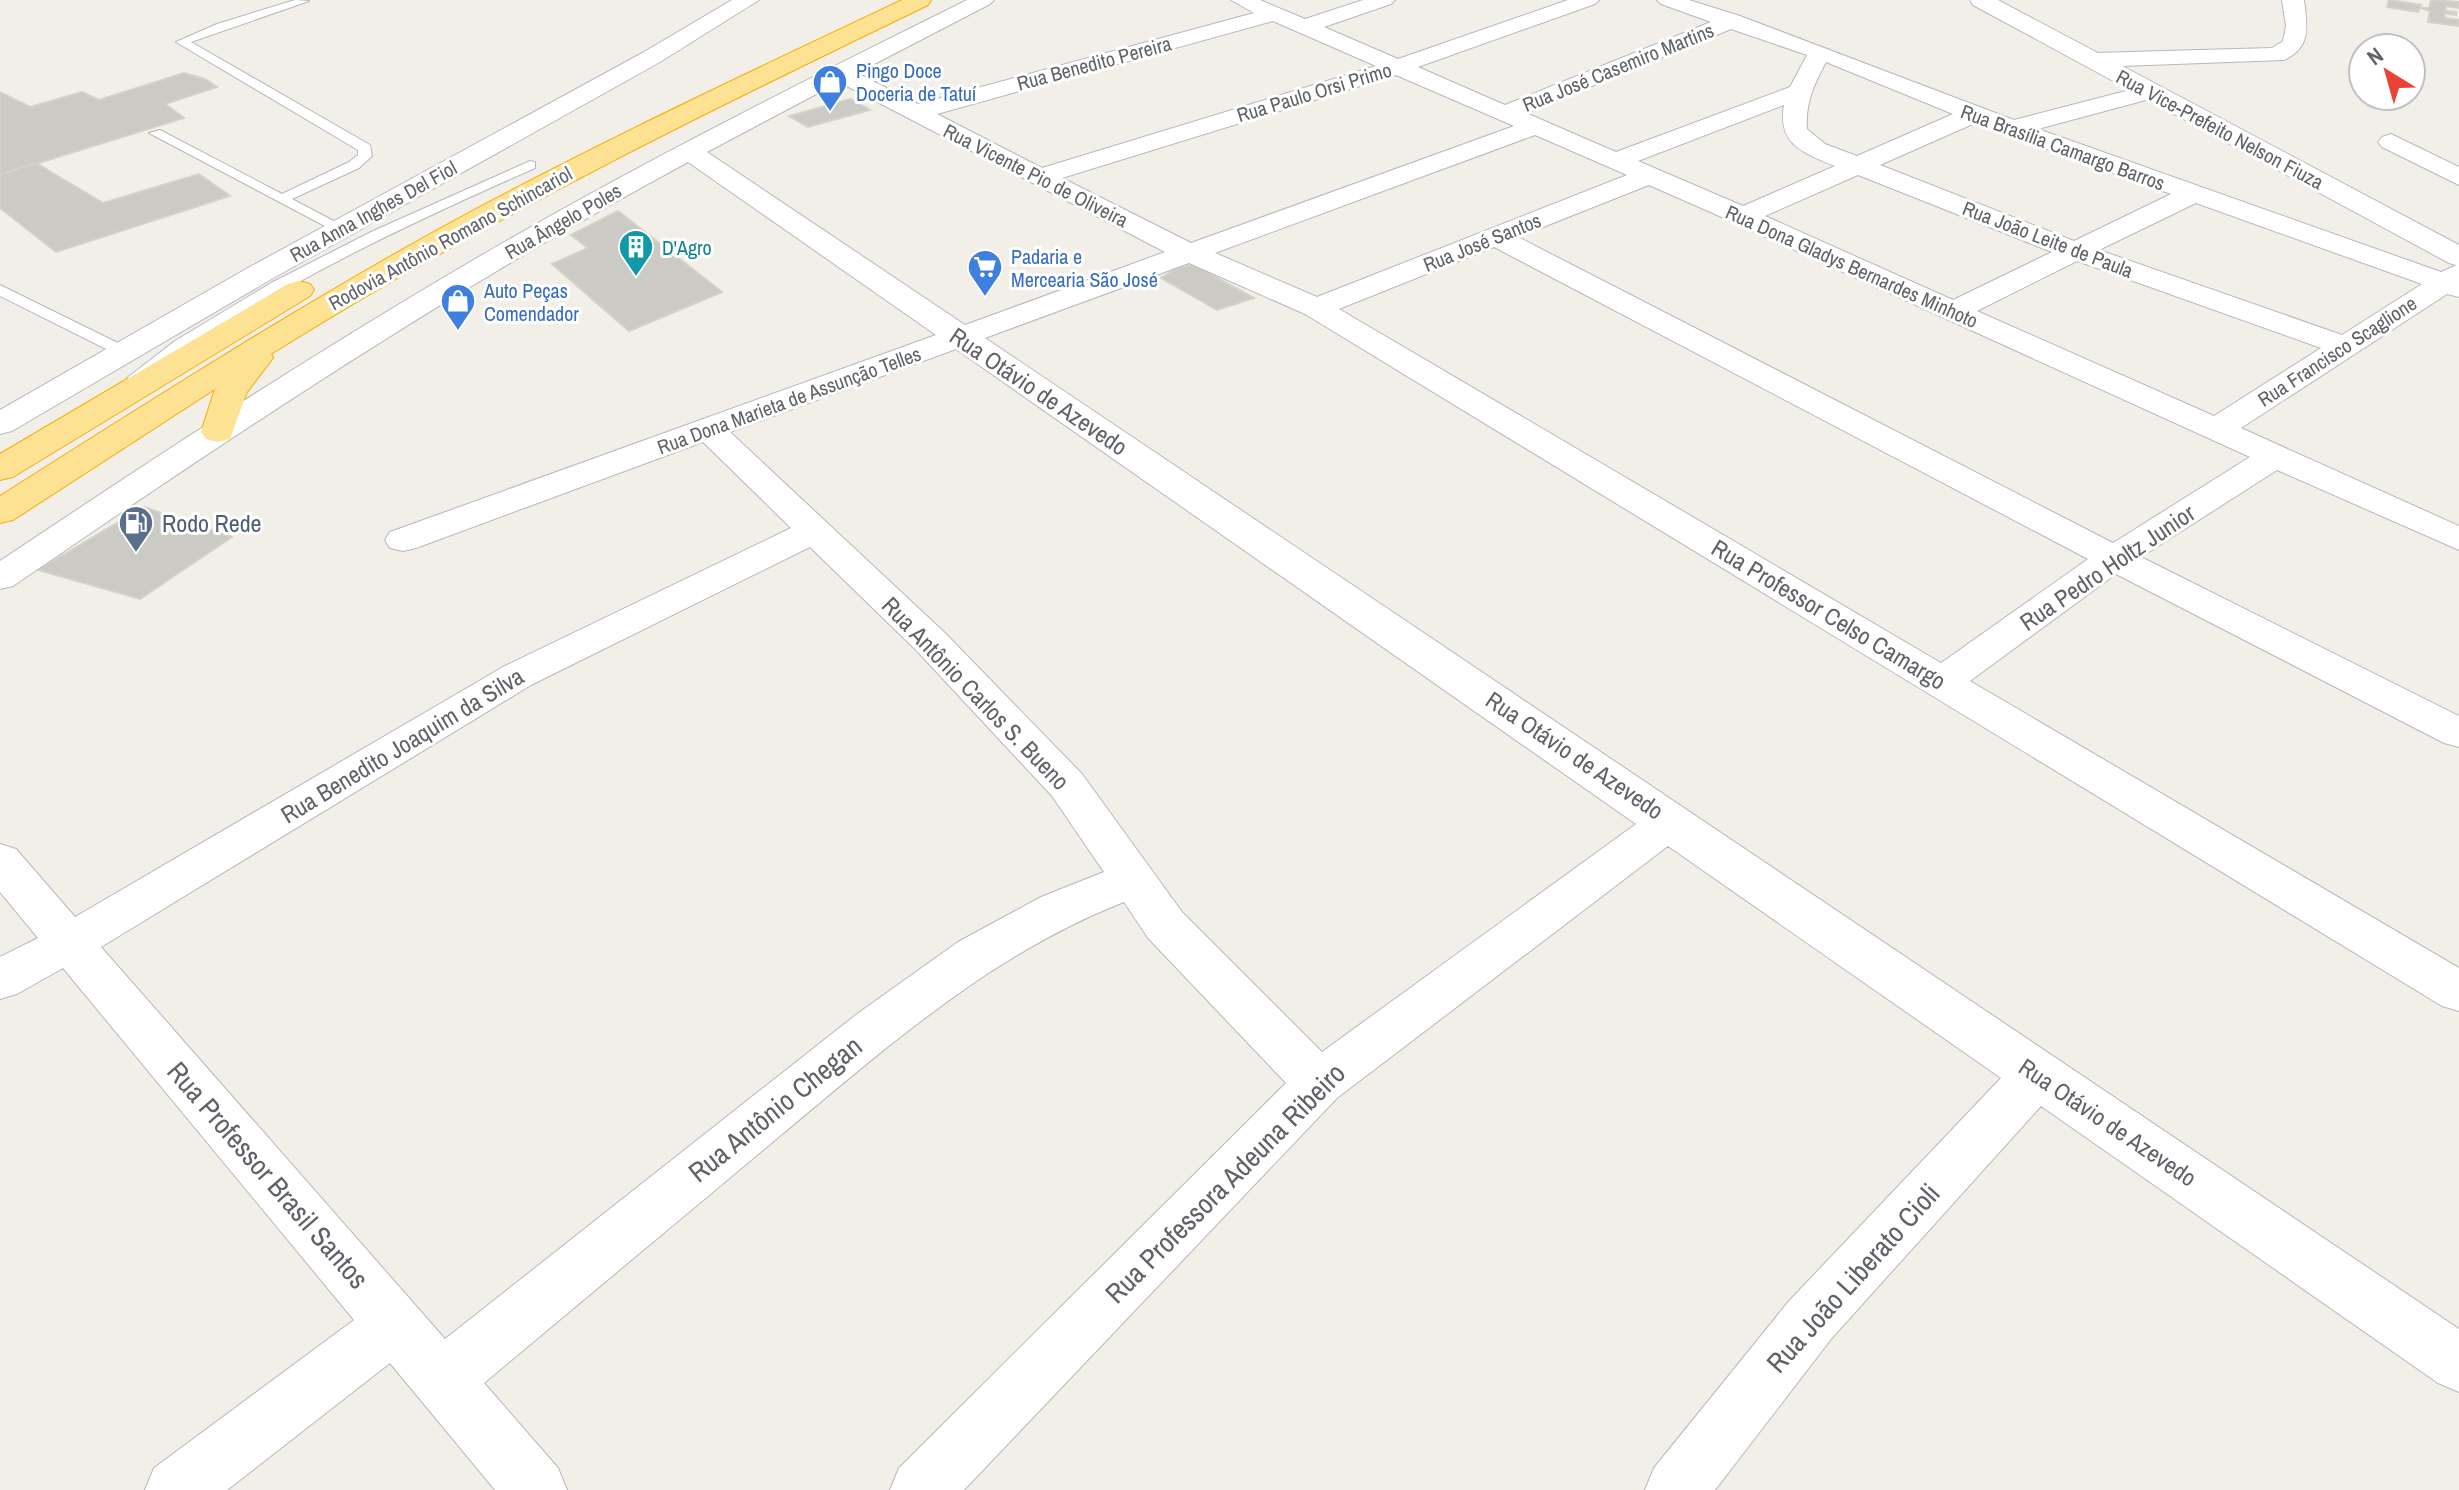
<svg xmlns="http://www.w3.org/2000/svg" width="2459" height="1490" font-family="'Archivo Narrow',sans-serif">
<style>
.building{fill:#cccac5;stroke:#d6d1c6;stroke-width:2}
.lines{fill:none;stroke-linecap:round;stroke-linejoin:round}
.lane-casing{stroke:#b5b8bc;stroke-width:2}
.street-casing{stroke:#b5b8bc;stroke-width:2}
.secondary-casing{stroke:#b6babf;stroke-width:2}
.highway-casing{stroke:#f9ab00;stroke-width:2}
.lane{fill:#fff;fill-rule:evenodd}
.street{fill:#fff;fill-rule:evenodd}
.secondary{fill:#fff;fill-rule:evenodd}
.highway{fill:#fde293;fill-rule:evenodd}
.labels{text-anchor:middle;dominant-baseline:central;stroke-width:6;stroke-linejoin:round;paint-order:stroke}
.far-street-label{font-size:20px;fill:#5f6368;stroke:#fff}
.far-shop-label{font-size:20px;fill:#366cbe;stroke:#fff;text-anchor:start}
.far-culture-label{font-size:20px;fill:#0d838f;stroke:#fff;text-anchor:start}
.street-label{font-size:24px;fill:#5f6368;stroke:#fff}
.service-label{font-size:24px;fill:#4e5e75;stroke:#fff;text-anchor:start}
.near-street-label{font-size:28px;fill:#5f6368;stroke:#fff}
</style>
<rect width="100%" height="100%" fill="#f1efe8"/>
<g class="building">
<path d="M2389,0H2390L2421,5L2418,12L2387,7Z"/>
<path d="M2431,0L2459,2V8L2446,6V11L2456,12V15L2444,13L2445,18L2459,20V26L2428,22L2430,11L2421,8H2429Z"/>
<path d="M184,73L205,79L217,87L165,104L184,118L0,175V92L30,107L82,92L99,100Z"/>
<path d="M851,99L870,110L808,127L789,116Z"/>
<path d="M36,163L103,203L199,174L230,196L56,252L0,208V175Z"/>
<path d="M618,211L722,292L629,331L552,264L588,248L571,235Z"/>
<path d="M1190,265L1199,268L1254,298L1217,310L1161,278L1174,270Z"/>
<path d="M144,507L232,537L140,599L38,570Z"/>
</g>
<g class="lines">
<defs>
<g id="lane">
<path d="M295,0L309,1L191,42L370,145L372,156L359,168L292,199L345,227L347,230L340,234L149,133L160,130L282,194L349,162L358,155V150L176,42L217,24Z"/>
<path d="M530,161L535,162V168C397,229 263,292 141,382L135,383L127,378L175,341L271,283L371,232Z"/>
<path d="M0,285L130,349L132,352L130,355H118L0,296Z"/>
</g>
<g id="street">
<path d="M967,0H994L990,4L857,73L918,104L1254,13L1231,0H1260L1305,19L1363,0H1395L1391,4L1324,27L1398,59L1568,0H1599L1595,4L1418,67L1505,105L1711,22L1661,4L1657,0H1689L1740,16L2014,120L2149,85L2157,87L2161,92L2157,97L2038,129L2441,272L2459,264V297L2447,294L2241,428L2459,526V550L2277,470L2141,557L2459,716V747L2444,743L2116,574L1970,681L2459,968V1011L2442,1006L1305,314L1189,263L985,338L2459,1329V1392L2438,1383L2041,1106L1831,1339L1715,1490H1645L1654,1468L1789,1301L2001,1078L1668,846L1337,1098L964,1490H890L899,1468L1286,1083L1148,938L1124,902C993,953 888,1046 781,1135C682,1218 583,1300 484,1383L558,1468L567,1490H495L390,1363L227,1490H145L154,1468L354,1320L63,968L17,994L0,999V957L38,938L0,892V844L16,849L75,917L503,667L791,528L703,442L416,548L403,551L390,548L385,540L390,532L936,335L688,162C454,288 233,435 13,586L0,589V561C154,458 309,356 470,262C632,167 798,84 967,0ZM1273,21L1376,66L1042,168L937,114ZM1731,29L1807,55L1790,87L1616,152L1526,113ZM1826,62L1953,114L1857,156L1825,144L1807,129C1805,104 1814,84 1826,62ZM1396,75L1514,126L1191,243L1062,178ZM839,82L1165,252L965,325L707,152ZM1784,105C1777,145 1804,153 1835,166L1743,206L1638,161ZM1975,123L2171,194L2074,241L1880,165ZM1535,135L1627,175L1317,297L1215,253ZM1858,175L2052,252L1953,300L1765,216ZM1649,185L1733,222L2250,457L2113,543L1518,237ZM2196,203L2422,284L2342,335L2099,250ZM1494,247L2088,559L1941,663L1339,309ZM2077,261L2321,348L2214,416L1977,311ZM956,349L1636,824L1322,1052L1182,912L1082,774L945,633L730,432ZM810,547L917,651L1052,796L1104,872L1041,897L958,942L857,1014L445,1339L101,947L531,685Z"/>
<path d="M2282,0H2304C2307,26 2312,47 2284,60L2094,67L2086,65L2083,60L2086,55L2094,53L2272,48L2283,41L2286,26Z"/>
<path d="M2391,134L2459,167V185L2382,147L2378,142L2382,137Z"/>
</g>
<g id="secondary">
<path d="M732,0H759L660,62L268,281L12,431L0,434V410L246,269L644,52Z"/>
<path d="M1970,0H1998L2459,245V266L2449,263L1973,5Z"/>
</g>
<g id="highway">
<path d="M902,0H931L928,5C704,113 481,222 271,354L273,358L247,392L230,439L218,442L206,439L201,432L215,389L13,520L0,523V496C142,406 283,316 430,234C584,149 744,75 902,0Z"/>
<path d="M299,281L310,284L314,290L310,296L13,477L0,480V454L288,284Z"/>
</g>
</defs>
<use href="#lane" class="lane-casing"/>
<use href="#street" class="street-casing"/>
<use href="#secondary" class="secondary-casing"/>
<use href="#highway" class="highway-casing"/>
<use href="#lane" class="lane"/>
<use href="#street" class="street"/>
<use href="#secondary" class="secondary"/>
<use href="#highway" class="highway"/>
</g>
<defs>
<symbol id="shop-pin" viewBox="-11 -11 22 30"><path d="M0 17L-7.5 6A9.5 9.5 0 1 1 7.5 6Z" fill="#3f7fe0" stroke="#fff"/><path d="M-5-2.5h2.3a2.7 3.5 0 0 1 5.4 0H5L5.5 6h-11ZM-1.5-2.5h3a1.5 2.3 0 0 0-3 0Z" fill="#fff"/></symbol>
<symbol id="building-pin" viewBox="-11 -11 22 30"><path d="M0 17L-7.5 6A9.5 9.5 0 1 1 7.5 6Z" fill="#0f9aa8" stroke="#fff"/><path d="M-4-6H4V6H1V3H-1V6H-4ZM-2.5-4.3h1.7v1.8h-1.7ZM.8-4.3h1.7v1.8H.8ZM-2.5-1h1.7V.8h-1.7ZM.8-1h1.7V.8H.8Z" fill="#fff"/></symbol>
<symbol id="supermarket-pin" viewBox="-11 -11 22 30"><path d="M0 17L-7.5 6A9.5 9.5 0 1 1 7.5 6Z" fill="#3f7fe0" stroke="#fff"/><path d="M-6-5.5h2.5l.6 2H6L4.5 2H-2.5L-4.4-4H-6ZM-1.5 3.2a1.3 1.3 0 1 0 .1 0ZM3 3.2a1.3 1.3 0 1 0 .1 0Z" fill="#fff"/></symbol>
<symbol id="fuel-pin" viewBox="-11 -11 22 30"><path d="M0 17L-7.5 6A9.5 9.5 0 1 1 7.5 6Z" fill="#5c6f8a" stroke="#fff"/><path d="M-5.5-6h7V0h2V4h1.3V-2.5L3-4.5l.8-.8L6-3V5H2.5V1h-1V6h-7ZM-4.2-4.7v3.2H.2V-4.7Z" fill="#fff"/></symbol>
</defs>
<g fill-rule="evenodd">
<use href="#shop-pin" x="810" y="62" width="40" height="54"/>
<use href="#building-pin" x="616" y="227" width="40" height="54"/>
<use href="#supermarket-pin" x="965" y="247" width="40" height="54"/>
<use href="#shop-pin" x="438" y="281" width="40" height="54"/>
<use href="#fuel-pin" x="116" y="503" width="40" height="54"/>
</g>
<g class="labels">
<g class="far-street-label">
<text transform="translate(1094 63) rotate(-15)">Rua Benedito Pereira</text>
<text transform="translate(1618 67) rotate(-22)">Rua José Casemiro Martins</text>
<text transform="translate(1314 92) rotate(-17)">Rua Paulo Orsi Primo</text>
<text transform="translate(2220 129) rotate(28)">Rua Vice-Prefeito Nelson Fiuza</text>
<text transform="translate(2063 147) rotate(20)">Rua Brasília Camargo Barros</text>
<text transform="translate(1036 175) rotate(27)">Rua Vicente Pio de Oliveira</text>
<text transform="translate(373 211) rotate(-29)">Rua Anna Inghes Del Fiol</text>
<text transform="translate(563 221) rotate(-30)">Rua Ângelo Poles</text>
<text transform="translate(450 238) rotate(-29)">Rodovia Antônio Romano Schincariol</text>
<text transform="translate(2048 239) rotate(21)">Rua João Leite de Paula</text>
<text transform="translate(1482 242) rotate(-22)">Rua José Santos</text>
<text transform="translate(1852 266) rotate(24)">Rua Dona Gladys Bernardes Minhoto</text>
<text transform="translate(2337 351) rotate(-33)">Rua Francisco Scaglione</text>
<text transform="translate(789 400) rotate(-20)">Rua Dona Marieta de Assunção Telles</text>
</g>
<g class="far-shop-label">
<text x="856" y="70">Pingo Doce<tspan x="856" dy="23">Doceria de Tatuí</tspan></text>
<text x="1011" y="256">Padaria e<tspan x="1011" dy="23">Mercearia São José</tspan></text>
<text x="484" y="290">Auto Peças<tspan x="484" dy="23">Comendador</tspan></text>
</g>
<g class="far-culture-label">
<text x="662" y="247">D'Agro</text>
</g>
<g class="street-label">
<text transform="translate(1039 391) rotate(34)">Rua Otávio de Azevedo</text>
<text transform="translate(2107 567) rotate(-34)">Rua Pedro Holtz Junior</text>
<text transform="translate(1829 614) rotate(31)">Rua Professor Celso Camargo</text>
<text transform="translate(976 693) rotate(46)">Rua Antônio Carlos S. Bueno</text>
<text transform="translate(402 745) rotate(-31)">Rua Benedito Joaquim da Silva</text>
<text transform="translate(1575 755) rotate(34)">Rua Otávio de Azevedo</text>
<text transform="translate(2108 1122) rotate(34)">Rua Otávio de Azevedo</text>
</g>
<g class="service-label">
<text x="162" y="523">Rodo Rede</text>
</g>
<g class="near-street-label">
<text transform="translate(775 1109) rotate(-39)">Rua Antônio Chegan</text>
<text transform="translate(268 1175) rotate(49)">Rua Professor Brasil Santos</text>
<text transform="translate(1225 1183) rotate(-45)">Rua Professora Adeuna Ribeiro</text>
<text transform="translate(1853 1278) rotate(-48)">Rua João Liberato Cioli</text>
</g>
</g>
<g transform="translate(2387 72) rotate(323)"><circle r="38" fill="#ffffff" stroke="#bfc1c3" stroke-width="2"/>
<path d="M0-6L14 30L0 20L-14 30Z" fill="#ea4335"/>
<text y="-12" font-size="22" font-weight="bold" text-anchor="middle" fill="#5f6368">N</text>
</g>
</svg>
